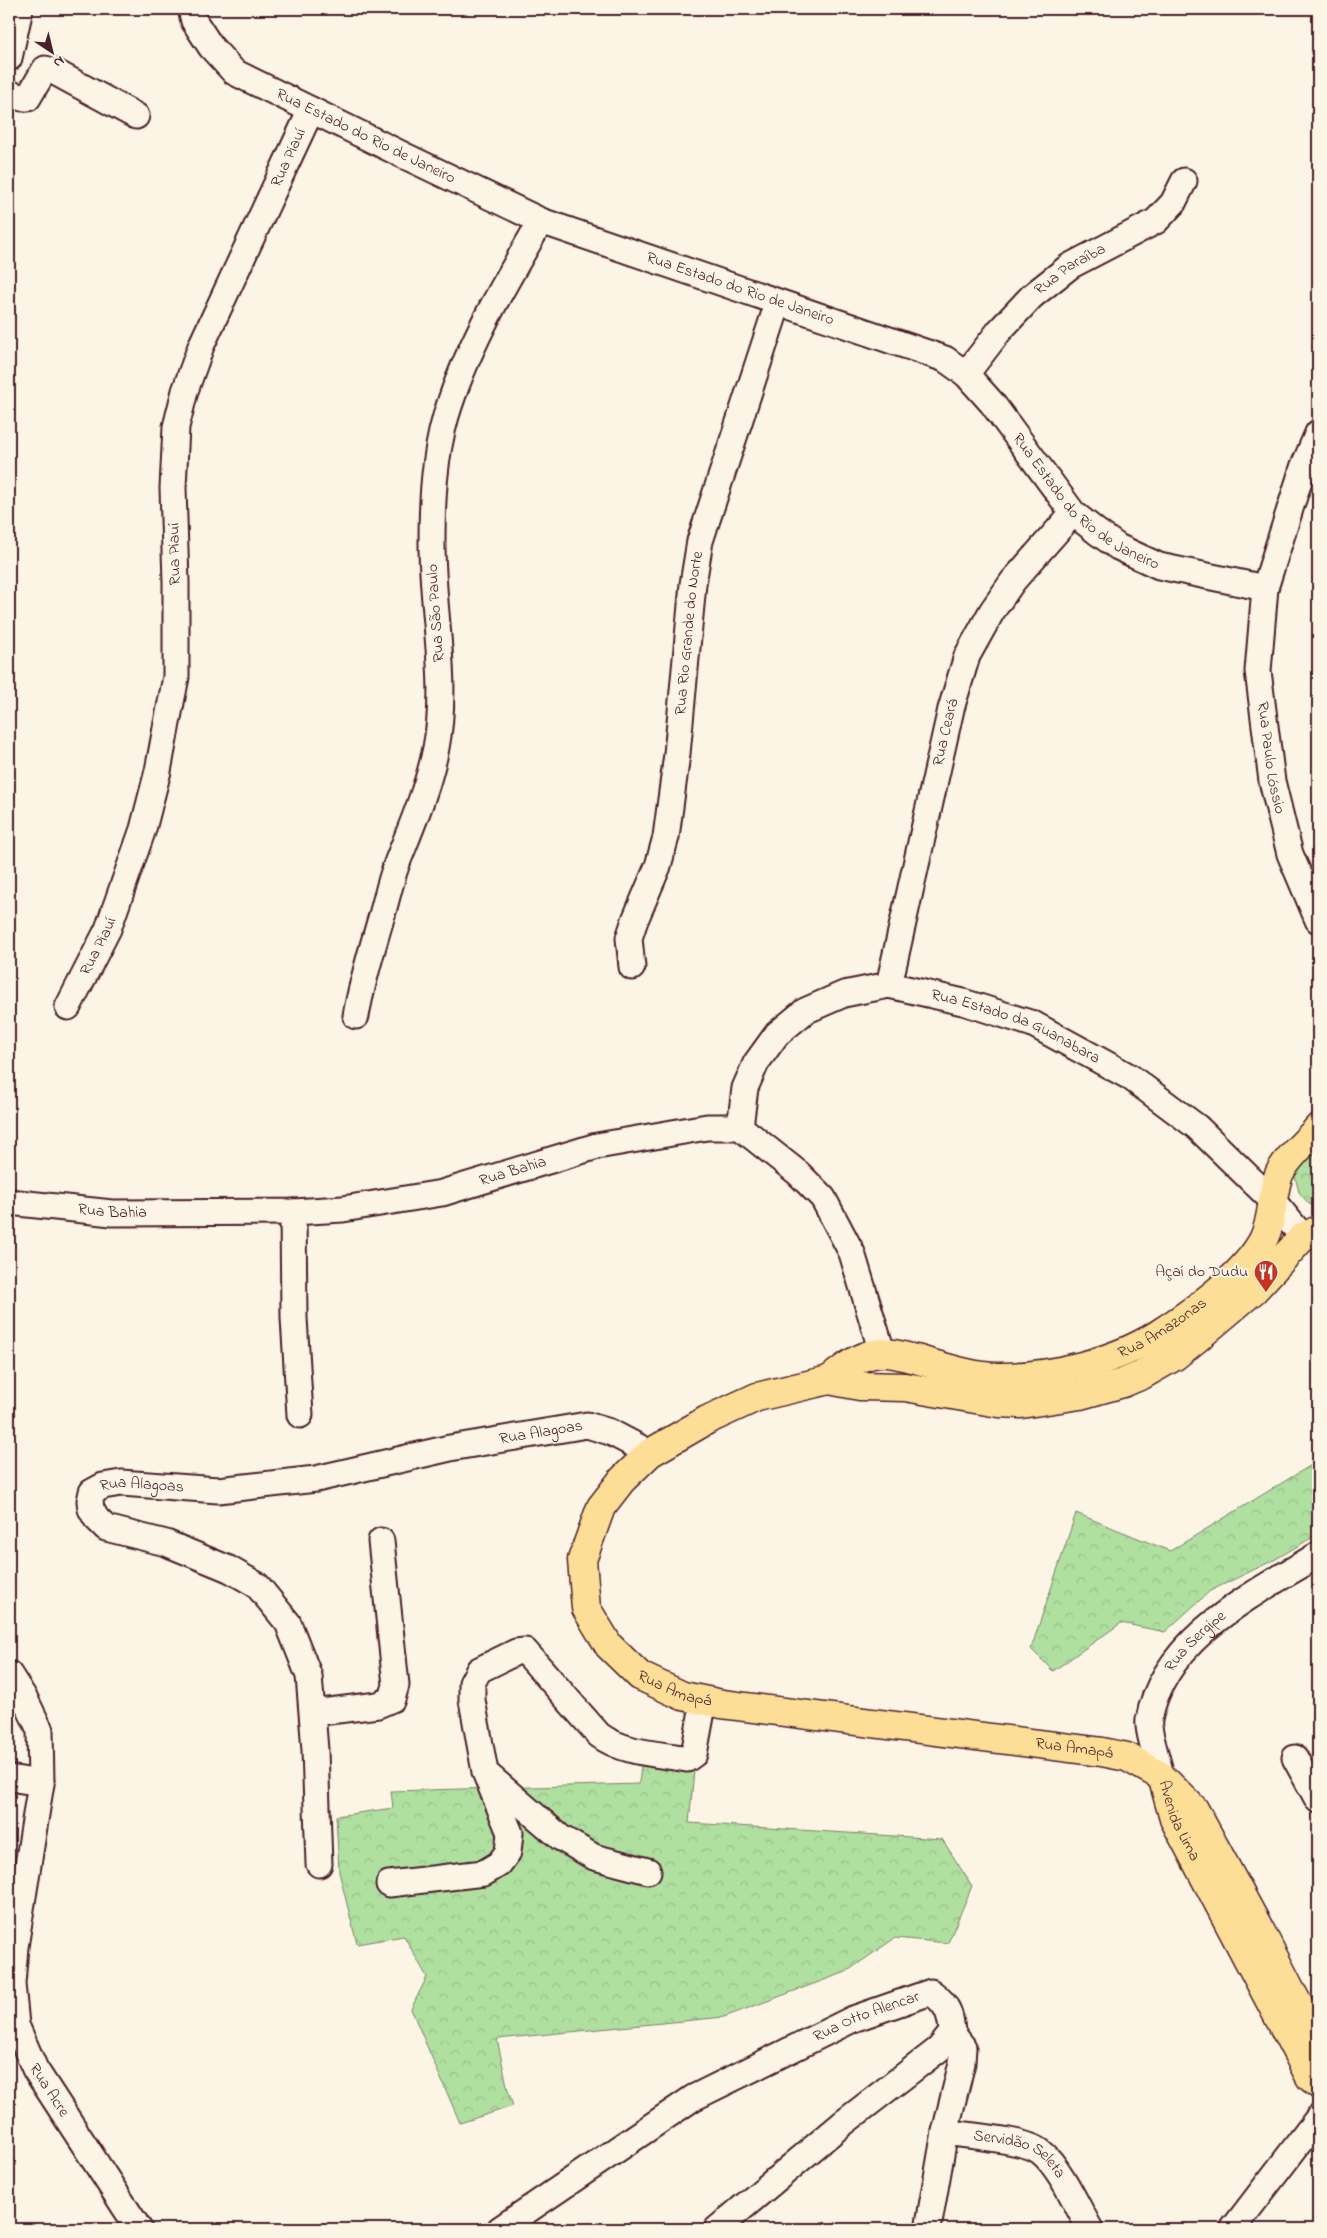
<svg xmlns="http://www.w3.org/2000/svg" width="1327" height="2238" font-family="'Indie Flower',sans-serif">
<style>
.forest{fill:url(#forest-crowns);stroke:#7c8066}
.lines{fill:none;stroke-linecap:round;stroke-linejoin:round}
.minor-casing{stroke:#4a1f2b;stroke-width:29}
.major-casing{stroke:#4a1f2b;stroke-width:31}
.minor{stroke:#fcf5e5;stroke-width:25}
.major{stroke:#fdde96;stroke-width:28}
.labels{text-anchor:middle;dominant-baseline:central;stroke-width:4;stroke-linejoin:round;paint-order:stroke}
.street-label{font-size:16px;fill:#4a1f2b;stroke:#fcf5e5}
.poi-label{font-size:16px;fill:#4a1f2b;stroke:#fcf5e5;text-anchor:end}
</style>
<defs>
<pattern id="forest-crowns" width="20" height="18" patternUnits="userSpaceOnUse" patternTransform="scale(1.25)"><rect width="20" height="18" fill="#afe0a0"/><path d="M2 6a3 3 0 1 1 6 0M12 15a3 3 0 1 1 6 0" fill="none" stroke="#98c08a"/></pattern>
</defs>
<rect width="100%" height="100%" fill="#fcf5e5"/>
<filter id="ink" filterUnits="userSpaceOnUse"><feTurbulence type="fractalNoise" baseFrequency=".02" numOctaves="2"/><feDisplacementMap in="SourceGraphic" scale="10" xChannelSelector="R" yChannelSelector="G"/><feConvolveMatrix kernelMatrix="1 2 1 2 8 2 1 2 1" color-interpolation-filters="sRGB"/></filter>
<g filter="url(#ink)">
<g class="forest">
<path d="M1318,1149V1205L1309,1204L1299,1192L1294,1173Z"/>
<path d="M1318,1461V1534L1274,1560L1210,1591L1165,1632L1121,1623L1053,1671L1031,1649L1076,1513L1170,1551Z"/>
<path d="M643,1749L695,1760L689,1823L942,1839L972,1886L948,1943L895,1938L846,1972L724,2017L497,2039L508,2090L513,2106L460,2123L411,2009L427,1977L404,1936L357,1944L339,1872L336,1816L393,1808L391,1791L639,1784Z"/>
</g>
<g class="lines">
<defs>
<g id="minor">
<path id="s1" d="M191,9L194,21L211,47L234,72L405,156L541,221L945,359L966,374L992,403L1073,513L1097,532L1118,547L1159,566L1265,588"/>
<path d="M9,58L20,9"/>
<path d="M9,93L22,98H28L45,69L53,71L136,116"/>
<path id="s2" d="M966,374L1000,330L1032,296L1070,266L1156,221L1173,203L1184,181"/>
<path id="s3" d="M1318,433L1303,468L1265,588L1258,671L1272,781L1290,854L1318,920"/>
<path id="s4" d="M632,967L629,938L635,920L658,866L666,837L677,754L693,584L700,541L778,303"/>
<path id="s5" d="M889,985L951,709L967,656L992,611L1013,581L1073,513"/>
<path id="s6" d="M68,1007L108,929L143,829L158,771L167,723L176,677V582L173,488L176,427L185,391L201,346L311,110"/>
<path d="M356,1016C362,981 372,949 382,915C387,897 391,879 397,863C412,825 428,788 436,748C449,681 432,612 432,544C432,501 434,457 446,416C467,346 505,283 541,221"/>
<path id="s7" d="M740,1127L745,1088L756,1063L777,1034L805,1011L844,994L889,985L963,1002L1033,1024L1130,1077L1197,1127L1273,1201L1303,1237"/>
<path id="s8" d="M9,1202L112,1213L293,1212L343,1209L442,1193L597,1146L707,1127H740L798,1173L823,1198L852,1253L882,1352"/>
<path d="M293,1212L294,1318L300,1415"/>
<path id="s9" d="M9,1674L25,1699L40,1730L41,1783L15,1947L12,1984L16,2025L35,2069L139,2229"/>
<path d="M313,1713L378,1705L392,1699L396,1685L381,1541"/>
<path d="M1295,1758L1318,1800"/>
<path d="M489,1776L561,1838L594,1857L648,1871"/>
<path id="s10" d="M1161,1776C1159,1764 1147,1730 1149,1720C1163,1638 1254,1594 1318,1555"/>
<path d="M9,1778L41,1783"/>
<path id="s11" d="M319,1864L315,1750L309,1676L288,1623L257,1585L229,1569L166,1543L106,1528L96,1518L91,1509L90,1501L92,1492L103,1486L121,1483L218,1490L316,1479L450,1448L587,1425L610,1432L650,1453"/>
<path d="M389,1884L484,1873L499,1864L508,1852L510,1833L485,1772L472,1700V1683L479,1670L516,1652L525,1651L599,1735C623,1753 658,1754 687,1759L694,1754L704,1700"/>
<path id="s12" d="M945,2132C967,2136 1025,2139 1041,2152C1060,2167 1078,2208 1090,2229"/>
<path id="s13" d="M500,2229L693,2098L853,2019L931,1992C947,2004 951,2013 952,2033L939,2049L842,2124L717,2229"/>
<path d="M928,2229L945,2132L962,2063L963,2047L952,2033"/>
<path d="M1233,2229L1318,2118"/>
</g>
<g id="major">
<path id="s14" d="M1318,1230L1303,1237L1254,1290L1195,1340L1175,1356L1142,1375L1123,1383L1080,1395L1021,1404L999,1403L905,1387L860,1386L829,1380L757,1397L707,1420L650,1453L622,1480L601,1507L582,1560L586,1608L609,1646L640,1676L683,1696L722,1704L1102,1752L1127,1757L1161,1776L1194,1809L1261,1932L1318,2043"/>
<path id="s15" d="M829,1380C844,1368 862,1353 882,1353C893,1352 905,1357 916,1359C940,1366 976,1378 1001,1377C1051,1377 1114,1362 1157,1335C1191,1313 1244,1276 1263,1240C1273,1221 1271,1198 1278,1177C1283,1161 1307,1141 1318,1128"/>
<path id="s16" d="M1163,1780L1174,1819L1310,2077L1318,2084"/>
</g>
</defs>
<use href="#minor" class="minor-casing"/>
<use href="#major" class="major-casing"/>
<use href="#minor" class="minor"/>
<use href="#major" class="major"/>
</g>
</g>
<defs>
<symbol id="restaurant-pin" viewBox="-11 -11 22 30"><path d="M0 17L-7.5 6A9.5 9.5 0 1 1 7.5 6Z" fill="#c8321e" stroke="#fcf5e5"/><path d="M-5-6h1v4h1v-4h1v4h1v-4h1v5L-1.5 .5V6h-2V.5L-5-1ZM5-6V6H3V1.5H1.5Q1.5-4 5-6Z" fill="#fff"/></symbol>
</defs>
<g fill-rule="evenodd">
<use href="#restaurant-pin" x="1252" y="1258" width="28" height="38"/>
</g>
<g class="labels">
<g class="street-label">
<text stroke="none"><textPath href="#s1" startOffset="224">Rua Estado do Rio de Janeiro</textPath></text>
<text stroke="none"><textPath href="#s6" startOffset="892">Rua Piauí</textPath></text>
<text stroke="none"><textPath href="#s2" startOffset="149">Rua Paraíba</textPath></text>
<text stroke="none"><textPath href="#s1" startOffset="629">Rua Estado do Rio de Janeiro</textPath></text>
<text stroke="none"><textPath href="#s1" startOffset="1049">Rua Estado do Rio de Janeiro</textPath></text>
<text transform="translate(175 554) rotate(-91)">Rua Piauí</text>
<text transform="translate(436 613) rotate(-94)">Rua São Paulo</text>
<text stroke="none"><textPath href="#s4" startOffset="342">Rua Rio Grande do Norte</textPath></text>
<text stroke="none"><textPath href="#s5" startOffset="259">Rua Ceará</textPath></text>
<text stroke="none"><textPath href="#s3" startOffset="335">Rua Paulo Lóssio</textPath></text>
<text stroke="none"><textPath href="#s6" startOffset="68">Rua Piauí</textPath></text>
<text stroke="none"><textPath href="#s7" startOffset="361">Rua Estado da Guanabara</textPath></text>
<text stroke="none"><textPath href="#s8" startOffset="509">Rua Bahia</textPath></text>
<text stroke="none"><textPath href="#s8" startOffset="104">Rua Bahia</textPath></text>
<text stroke="none"><textPath href="#s15" startOffset="354">Rua Amazonas</textPath></text>
<text stroke="none"><textPath href="#s11" startOffset="955">Rua Alagoas</textPath></text>
<text stroke="none"><textPath href="#s11" startOffset="550">Rua Alagoas</textPath></text>
<text stroke="none"><textPath href="#s10" startOffset="151">Rua Sergipe</textPath></text>
<text stroke="none"><textPath href="#s14" startOffset="1046">Rua Amapá</textPath></text>
<text stroke="none"><textPath href="#s14" startOffset="1451">Rua Amapá</textPath></text>
<text stroke="none"><textPath href="#s16" startOffset="44">Avenida Lima</textPath></text>
<text stroke="none"><textPath href="#s13" startOffset="425">Rua Otto Alencar</textPath></text>
<text stroke="none"><textPath href="#s9" startOffset="435">Rua Acre</textPath></text>
<text stroke="none"><textPath href="#s12" startOffset="80">Servidão Seleta</textPath></text>
</g>
<g class="poi-label">
<text x="1248" y="1272">Açaí do Dudu</text>
</g>
</g>
<rect width="1327" height="2238" fill="none" stroke="#fcf5e5" stroke-width="30"/>
<rect x="15" y="15" width="1297" height="2208" fill="none" stroke="#4a1f2b" stroke-width="2" filter="url(#ink)"/>
<g transform="translate(52 52) rotate(145)" stroke="#fcf5e5" stroke-width="4" paint-order="stroke">
<path d="M0-4L9 19L0 12L-9 19Z" fill="#4a1f2b"/>
<text y="-8" font-size="14" font-weight="bold" text-anchor="middle" fill="#4a1f2b">N</text>
</g>
</svg>
